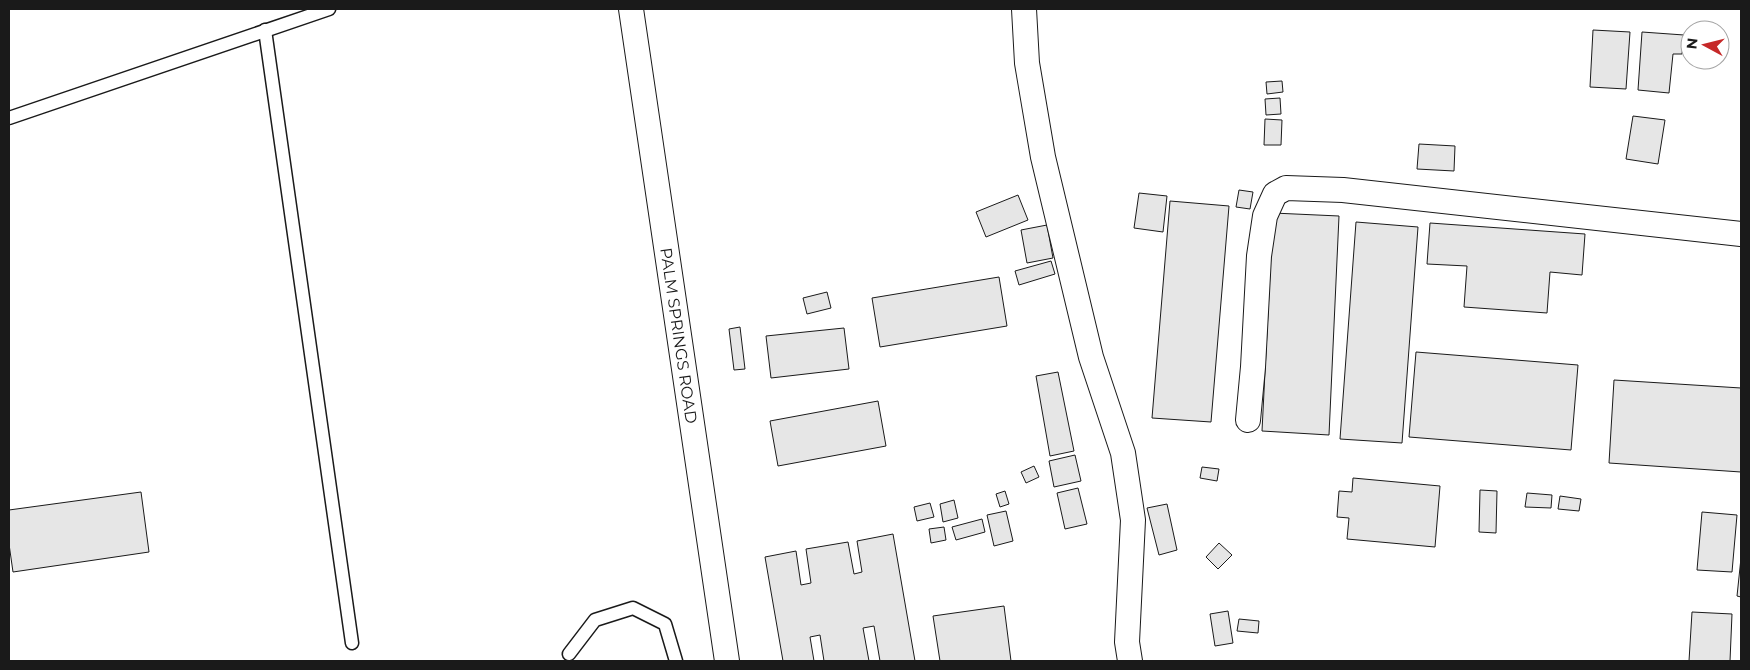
<svg xmlns="http://www.w3.org/2000/svg" width="1750" height="670" font-family="Montserrat,sans-serif">
<style>
.building{fill:#e6e6e6;stroke:#1a1a1a}
.lines{fill:none;stroke-linecap:round;stroke-linejoin:round}
.lane-casing{stroke:#1a1a1a;stroke-width:15}
.street-casing{stroke:#1a1a1a;stroke-width:26}
.lane{stroke:#fff;stroke-width:12}
.street{stroke:#fff;stroke-width:24}
.labels{text-anchor:middle;dominant-baseline:central;stroke-width:4;stroke-linejoin:round;paint-order:stroke}
.street-label{font-size:16px;fill:#1a1a1a;stroke:#fff}
</style>
<rect width="100%" height="100%" fill="#fff"/>
<g class="building">
<path d="M1593,30L1630,32L1626,89L1590,87Z"/>
<path d="M1642,32L1684,35L1682,54H1673L1669,93L1638,90Z"/>
<path d="M1282,81L1283,92L1267,94L1266,82Z"/>
<path d="M1280,98L1281,114L1266,115L1265,99Z"/>
<path d="M1633,116L1665,120L1658,164L1626,159Z"/>
<path d="M1265,119L1282,120L1281,145H1264Z"/>
<path d="M1419,144L1455,146L1454,171L1417,169Z"/>
<path d="M1239,190L1253,192L1250,209L1236,207Z"/>
<path d="M1139,193L1167,196L1163,232L1134,228Z"/>
<path d="M1018,195L1028,220L986,237L976,212Z"/>
<path d="M1170,201L1229,206L1211,422L1152,418Z"/>
<path d="M1273,213L1339,216L1329,435L1262,431Z"/>
<path d="M1356,222L1418,227L1402,443L1340,439Z"/>
<path d="M1430,223L1585,234L1582,275L1550,272L1547,313L1464,307L1467,266L1427,264Z"/>
<path d="M1047,225L1053,258L1027,263L1021,230Z"/>
<path d="M1051,261L1055,274L1019,285L1015,271Z"/>
<path d="M999,277L1007,326L880,347L872,298Z"/>
<path d="M827,292L831,308L807,314L803,298Z"/>
<path d="M740,327L745,369L734,370L729,329Z"/>
<path d="M844,328L849,369L771,378L766,336Z"/>
<path d="M1416,352L1578,365L1571,450L1409,437Z"/>
<path d="M1058,372L1074,451L1050,456L1036,376Z"/>
<path d="M1614,380L1741,388V472L1609,463Z"/>
<path d="M878,401L886,446L778,466L770,421Z"/>
<path d="M1075,455L1081,481L1054,487L1049,461Z"/>
<path d="M1034,466L1039,477L1026,483L1021,472Z"/>
<path d="M1202,467L1219,469L1217,481L1200,478Z"/>
<path d="M1353,478L1440,486L1435,547L1347,539L1349,518L1337,517L1339,491L1352,492Z"/>
<path d="M1078,488L1087,524L1065,529L1057,493Z"/>
<path d="M1480,490L1497,491L1496,533L1479,532Z"/>
<path d="M1005,491L1009,504L1000,507L996,494Z"/>
<path d="M141,492L149,552L13,572L9,544V510Z"/>
<path d="M1527,493L1552,495L1551,508L1525,507Z"/>
<path d="M1560,496L1581,499L1579,511L1558,509Z"/>
<path d="M954,500L958,518L943,522L940,504Z"/>
<path d="M930,503L934,517L917,521L914,507Z"/>
<path d="M1167,504L1177,550L1159,555L1147,508Z"/>
<path d="M1006,511L1013,541L994,546L987,515Z"/>
<path d="M1702,512L1737,515L1732,572L1697,570Z"/>
<path d="M982,519L985,532L956,540L952,527Z"/>
<path d="M944,527L946,540L931,543L929,529Z"/>
<path d="M893,534L915,661H880L874,626L863,628L869,661H824L820,635L810,637L814,661H783L765,557L796,551L801,585L811,583L806,549L848,542L854,574L862,572L857,541Z"/>
<path d="M1219,543L1232,555L1218,569L1206,557Z"/>
<path d="M1741,558V597L1737,596Z"/>
<path d="M1004,606L1011,661H940L933,616Z"/>
<path d="M1228,611L1233,643L1215,646L1210,614Z"/>
<path d="M1692,612L1732,614L1730,661H1689Z"/>
<path d="M1239,619L1259,621L1258,633L1237,631Z"/>
</g>
<g class="lines">
<defs>
<g id="lane">
<path d="M265,30L352,643"/>
<path d="M9,118L329,9"/>
<path d="M569,654L595,620L633,608L665,624L676,661"/>
</g>
<g id="street">
<path id="s1" d="M631,9L727,661"/>
<path d="M1024,9L1027,63L1043,157L1091,357L1123,453L1133,520L1127,642L1130,661"/>
<path d="M1248,420L1253,367L1259,256L1265,216L1275,194L1286,188L1343,190L1741,234"/>
</g>
</defs>
<use href="#lane" class="lane-casing"/>
<use href="#street" class="street-casing"/>
<use href="#lane" class="lane"/>
<use href="#street" class="street"/>
</g>
<g class="labels">
<g class="street-label">
<text stroke="none"><textPath href="#s1" startOffset="330">PALM SPRINGS ROAD</textPath></text>
</g>
</g>
<rect width="1750" height="670" fill="none" stroke="#1a1a1a" stroke-width="20"/>
<g transform="translate(1705 45) rotate(277)"><circle r="24" fill="#ffffff" stroke="#a3a3a3"/>
<path d="M0-4L9 19L0 12L-9 19Z" fill="#c62828"/>
<text y="-8" font-size="14" font-weight="bold" text-anchor="middle" fill="#1a1a1a">N</text>
</g>
</svg>
